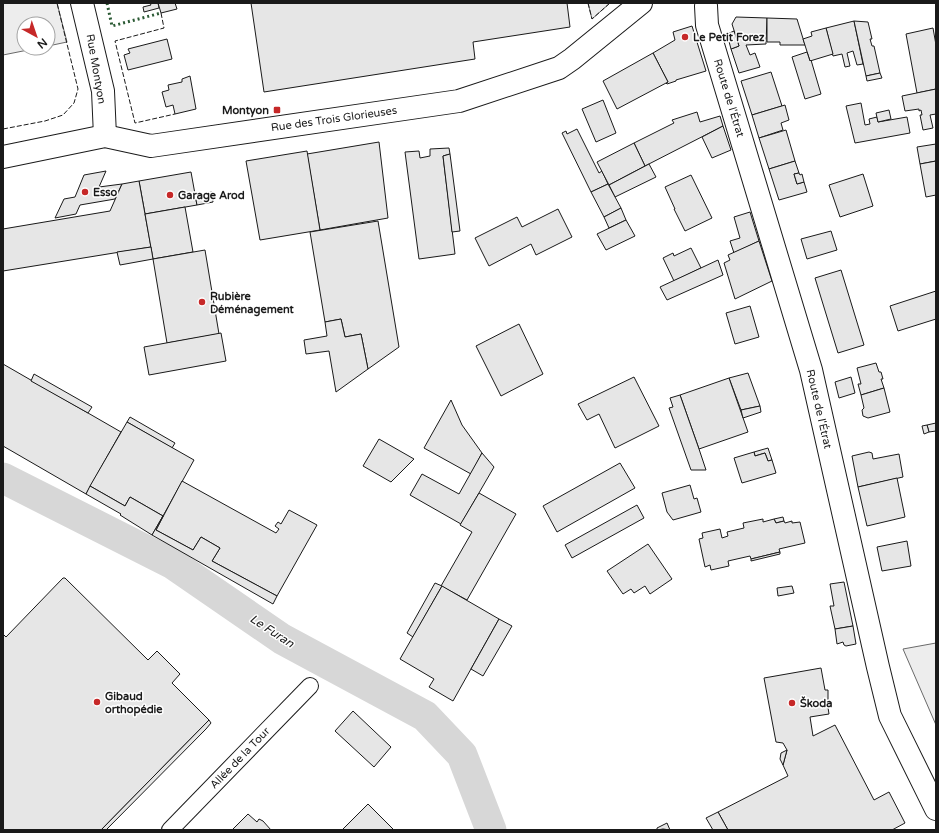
<svg xmlns="http://www.w3.org/2000/svg" width="939" height="833" font-family="'Varela Round',sans-serif">
<style>
.built{fill:#ededed;stroke:#6a6a6a}
.lines{fill:none;stroke-linecap:round;stroke-linejoin:round}
.river{stroke:#d7d7d7;stroke-width:31}
.building{fill:#e6e6e6;stroke:#1a1a1a}
.street-casing{stroke:#1a1a1a;stroke-width:18}
.secondary-casing{stroke:#1a1a1a;stroke-width:24}
.street{stroke:#fff;stroke-width:16}
.secondary{stroke:#fff;stroke-width:22}
.hedge{stroke:#2b5a34;stroke-width:3;stroke-dasharray:2 3;stroke-linecap:butt}
.fence{stroke:#1a1a1a;stroke-width:1;stroke-dasharray:5 2;stroke-linecap:butt}
.poi-dot{fill:#c62828;stroke:#fff;stroke-width:1.5}
.labels{text-anchor:middle;dominant-baseline:central;stroke-width:3;stroke-linejoin:round;paint-order:stroke}
.poi-label{font-size:11px;font-weight:bold;fill:#1a1a1a;stroke:#fff;text-anchor:start}
.street-label{font-size:11px;fill:#1a1a1a;stroke:#fff}
.water-label{font-size:12px;font-style:italic;fill:#1a1a1a;stroke:#fff}
</style>
<rect width="100%" height="100%" fill="#fff"/>
<g class="built">
<path d="M3,3H57L67,42L48,46V24H24V48H38L3,55Z"/>
<path d="M588,3H610L592,19Z"/>
<path d="M936,643V725L903,649Z"/>
</g>
<g class="lines">
<path class="river" d="M3,478L173,564L282,639L425,716L462,755L491,830"/>
</g>
<g class="building">
<path d="M150,3H158L159,8L144,12L143,7L151,5Z"/>
<path d="M158,3H175L177,9L161,13Z"/>
<path d="M251,3H567L570,27L473,42L475,59L264,92Z"/>
<path d="M736,17L767,18L766,44L746,45L750,55L755,53L760,67L739,73L731,49L739,46L732,24Z"/>
<path d="M767,18L797,19L805,45H780V42H767Z"/>
<path d="M854,21L863,64L857,65L853,51L847,53L850,66L845,67L842,54L833,56L826,28Z"/>
<path d="M854,21L868,22L872,39H870L872,46H874L880,73L866,76Z"/>
<path d="M692,26L706,71L676,80V81L667,84L666,83L668,82L653,53L675,40L673,32Z"/>
<path d="M826,28L833,54L810,61L803,39L812,36L811,32Z"/>
<path d="M933,28L936,45V89L917,93L906,34Z"/>
<path d="M734,31L739,46L731,49L727,34Z"/>
<path d="M167,39L172,59L128,70L124,55L130,53L128,49Z"/>
<path d="M807,52L810,61L811,60L821,94L805,99L792,57Z"/>
<path d="M653,53L668,82L617,109L603,81Z"/>
<path d="M771,72L782,106L752,115L741,81Z"/>
<path d="M880,73L882,78L867,81L866,76Z"/>
<path d="M190,76L196,109L175,114L173,105L166,107L162,92L169,90L168,85L182,82V79Z"/>
<path d="M936,89V114L930,115L933,128L923,130L920,115H922L921,110L919,111V109L905,111L902,96Z"/>
<path d="M603,100L616,133L596,142L582,109Z"/>
<path d="M861,103L865,125L870,124L869,119L877,117L878,122L907,117L910,133L855,143L846,106Z"/>
<path d="M785,105L789,120L781,123L783,130L759,138L752,115Z"/>
<path d="M889,110L891,119L878,122L876,113Z"/>
<path d="M697,112L700,122L720,116L723,126L645,166L634,143L674,123L672,120Z"/>
<path d="M723,126L731,150L712,158L702,137Z"/>
<path d="M577,129L599,173L602,171L608,184L591,192L562,133L566,131L567,134Z"/>
<path d="M786,130L795,161L769,169L759,138Z"/>
<path d="M379,142L388,218L320,230L307,154Z"/>
<path d="M634,143L645,166L609,185L597,162Z"/>
<path d="M936,144V161L920,164L917,147Z"/>
<path d="M449,148L450,154L443,156L455,254L419,259L405,152L419,151L420,158L430,156V149Z"/>
<path d="M307,151L320,230L260,240L246,161Z"/>
<path d="M450,154L460,231L452,232L443,156Z"/>
<path d="M795,161L799,173L794,174L797,184L804,182L807,192L779,200L769,169Z"/>
<path d="M936,161V195L926,197L920,164Z"/>
<path d="M649,164L656,177L615,197L609,185Z"/>
<path d="M106,171L99,187L122,184L115,199L80,205L76,214L55,218L64,199L75,197L84,175Z"/>
<path d="M191,172L197,205L145,214L139,181Z"/>
<path d="M799,173L800,175L802,174L804,182L797,184L794,174Z"/>
<path d="M863,174L873,206L840,217L829,185Z"/>
<path d="M691,175L712,218L685,231L674,209H675L665,187Z"/>
<path d="M139,181L151,247L3,271V229L110,211L122,184Z"/>
<path d="M608,184L621,208L604,217L591,192Z"/>
<path d="M212,192L213,202L197,205L195,195Z"/>
<path d="M185,207L193,252L153,259L145,214Z"/>
<path d="M621,208L626,220L609,228L604,217Z"/>
<path d="M558,209L572,237L536,255L531,244L489,266L475,238L517,217L522,227Z"/>
<path d="M750,212L759,241L734,253L730,241L740,238L734,217Z"/>
<path d="M626,220L635,236L606,250L597,234Z"/>
<path d="M378,221L399,347L368,369L361,334L345,337L341,319L325,322L310,232Z"/>
<path d="M831,231L837,250L807,259L801,239Z"/>
<path d="M759,241L772,281L735,299L724,263L730,260L728,255Z"/>
<path d="M151,247L153,259L120,265L117,252Z"/>
<path d="M691,248L701,268L674,281L663,258L673,253L674,256Z"/>
<path d="M205,250L219,334L167,343L153,259Z"/>
<path d="M718,260L723,275L667,300L660,287Z"/>
<path d="M841,270L864,345L838,353L815,278Z"/>
<path d="M936,291V319L898,331L890,306Z"/>
<path d="M750,306L759,337L735,344L726,313Z"/>
<path d="M341,319L345,337L361,334L368,369L336,392L329,351L306,354L304,340L327,336L325,322Z"/>
<path d="M519,324L543,374L501,396L476,346Z"/>
<path d="M221,333L226,361L149,375L144,347Z"/>
<path d="M876,363L879,372H881L883,379H881L884,388L861,395L858,384H861L857,368Z"/>
<path d="M3,364L121,432L86,494L3,446Z"/>
<path d="M748,373L760,406L741,410L729,378Z"/>
<path d="M34,374L92,407L88,413L31,381Z"/>
<path d="M634,377L659,426L615,448L599,414L587,420L578,404Z"/>
<path d="M851,377L855,393L839,398L835,382Z"/>
<path d="M729,378L748,432L699,449L680,395Z"/>
<path d="M884,388L890,412L868,418L863,416L862,410L864,408L861,395Z"/>
<path d="M680,395L699,449L706,470H691L669,408L673,407L670,398Z"/>
<path d="M451,400L462,425L482,453L471,474L424,448Z"/>
<path d="M760,406L761,412L743,418L741,410Z"/>
<path d="M130,417L175,443L172,448L127,422Z"/>
<path d="M127,422L194,460L163,516L130,497L125,506L90,486Z"/>
<path d="M936,423V431L929,432L927,425Z"/>
<path d="M927,425L929,432L924,434L922,426Z"/>
<path d="M379,439L414,459L391,482L363,466Z"/>
<path d="M768,448L772,460L768,461L765,453L755,456L754,452Z"/>
<path d="M754,452L755,456L765,453L768,461L772,460L776,473L742,483L734,458Z"/>
<path d="M869,452L872,453L873,459L899,454L903,477L858,487L852,456Z"/>
<path d="M482,453L494,467L461,524L410,495L422,474L459,494Z"/>
<path d="M620,463L635,488L557,532L543,506Z"/>
<path d="M897,478L905,517L867,526L858,487Z"/>
<path d="M182,481L276,533L279,529L275,526L278,522L281,524L289,510L317,525L277,596L212,561L220,548L201,537L193,550L156,530Z"/>
<path d="M690,485L694,499L697,498L701,512L673,520L667,512L662,493Z"/>
<path d="M90,486L125,506L130,497L163,516L152,535L120,515L121,514L86,494Z"/>
<path d="M479,493L516,514L467,600L441,586L472,532L460,525Z"/>
<path d="M637,505L644,518L572,558L565,545Z"/>
<path d="M163,516L156,530L193,550L201,537L220,548L212,561L277,596L273,604L152,535Z"/>
<path d="M783,517L784,521L776,523L774,519Z"/>
<path d="M763,519V522L774,519L776,523L784,521L785,523L792,521V523L800,522L805,543L779,549L780,552L751,559L750,556L728,561L729,566L711,570L710,565L705,567L699,539L703,538L702,533L720,529L722,538L728,536L727,532L744,528L743,523Z"/>
<path d="M907,541L911,566L882,571L877,547Z"/>
<path d="M648,544L672,579L650,594L645,586L634,593L631,589L623,594L607,571Z"/>
<path d="M780,552V554L751,561V559Z"/>
<path d="M63,578H65L148,660L157,651L180,674L172,683L209,720L101,830H3V634L6,637Z"/>
<path d="M844,582L853,626L835,629L830,606H834L830,584Z"/>
<path d="M435,583L442,586L413,637L407,633Z"/>
<path d="M442,586L499,619L453,701L429,687L434,679L400,659Z"/>
<path d="M792,586L794,593L778,596L777,588Z"/>
<path d="M499,619L512,626L483,676L471,669Z"/>
<path d="M853,626L856,644L846,646L844,645L843,642L837,644L835,629Z"/>
<path d="M821,668L825,690H828V701H827L829,714L810,717L813,736L835,725L874,800L889,792L905,823L892,830H728L718,812L788,776L783,765L787,750L783,743L776,742L764,678Z"/>
<path d="M353,711L391,747L374,767L335,731Z"/>
<path d="M209,720L211,723L206,729L106,830H101Z"/>
<path d="M787,750L783,765L780,759L781,753Z"/>
<path d="M368,804L394,830H342Z"/>
<path d="M718,812L728,830H713L706,818Z"/>
<path d="M248,814L257,822L259,819L263,821L271,830H232Z"/>
<path d="M667,823L670,830L663,829L657,830V828Z"/>
</g>
<g class="lines">
<defs>
<path id="street" d="M170,830L310,686"/>
<g id="secondary">
<path d="M82,3L103,91L105,136"/>
<path d="M706,6L707,25L811,370L878,667L890,716L936,809"/>
<path d="M3,157L105,136L151,146L459,101L559,68L572,59L641,3"/>
</g>
</defs>
<use href="#street" class="street-casing"/>
<use href="#secondary" class="secondary-casing"/>
<use href="#street" class="street"/>
<use href="#secondary" class="secondary"/>
<path class="hedge" d="M107,3L112,26L161,13"/>
<g class="fence">
<path d="M588,3L592,19L610,3"/>
<path d="M161,13L164,28L115,41L135,123L175,114"/>
<path d="M3,129L45,121L63,115L74,103L78,89L57,3"/>
</g>
</g>
<g class="poi-dot">
<circle cx="685" cy="37" r="4"/>
<rect x="273" y="106" width="8" height="8" rx="2"/>
<circle cx="85" cy="192" r="4"/>
<circle cx="170" cy="195" r="4"/>
<circle cx="202" cy="302" r="4"/>
<circle cx="97" cy="702" r="4"/>
<circle cx="792" cy="703" r="4"/>
</g>
<g class="labels">
<g class="poi-label">
<text x="693" y="37">Le Petit Forez</text>
<text x="269" y="110" text-anchor="end">Montyon</text>
<text x="93" y="192">Esso</text>
<text x="178" y="195">Garage Arod</text>
<text x="210" y="296">Rubière<tspan x="210" dy="13">Déménagement</tspan></text>
<text x="105" y="696">Gibaud<tspan x="105" dy="13">orthopédie</tspan></text>
<text x="800" y="703">Škoda</text>
</g>
<g class="street-label">
<text transform="translate(96 69) rotate(80)">Rue Montyon</text>
<text transform="translate(729 98) rotate(73)">Route de l'Étrat</text>
<text transform="translate(334 119) rotate(-8)">Rue des Trois Glorieuses</text>
<text transform="translate(819 409) rotate(77)">Route de l'Étrat</text>
<text transform="translate(240 758) rotate(-46)">Allée de la Tour</text>
</g>
<g class="water-label">
<text transform="translate(272 631) rotate(33)">Le Furan</text>
</g>
</g>
<rect width="939" height="833" fill="none" stroke="#1a1a1a" stroke-width="8"/>
<g transform="translate(36 36) rotate(140)"><circle r="19" fill="#ffffff" stroke="#a3a3a3"/>
<path d="M0-3L7 15L0 10L-7 15Z" fill="#c62828"/>
<text y="-6" font-size="11" font-weight="bold" text-anchor="middle" fill="#1a1a1a">N</text>
</g>
</svg>
